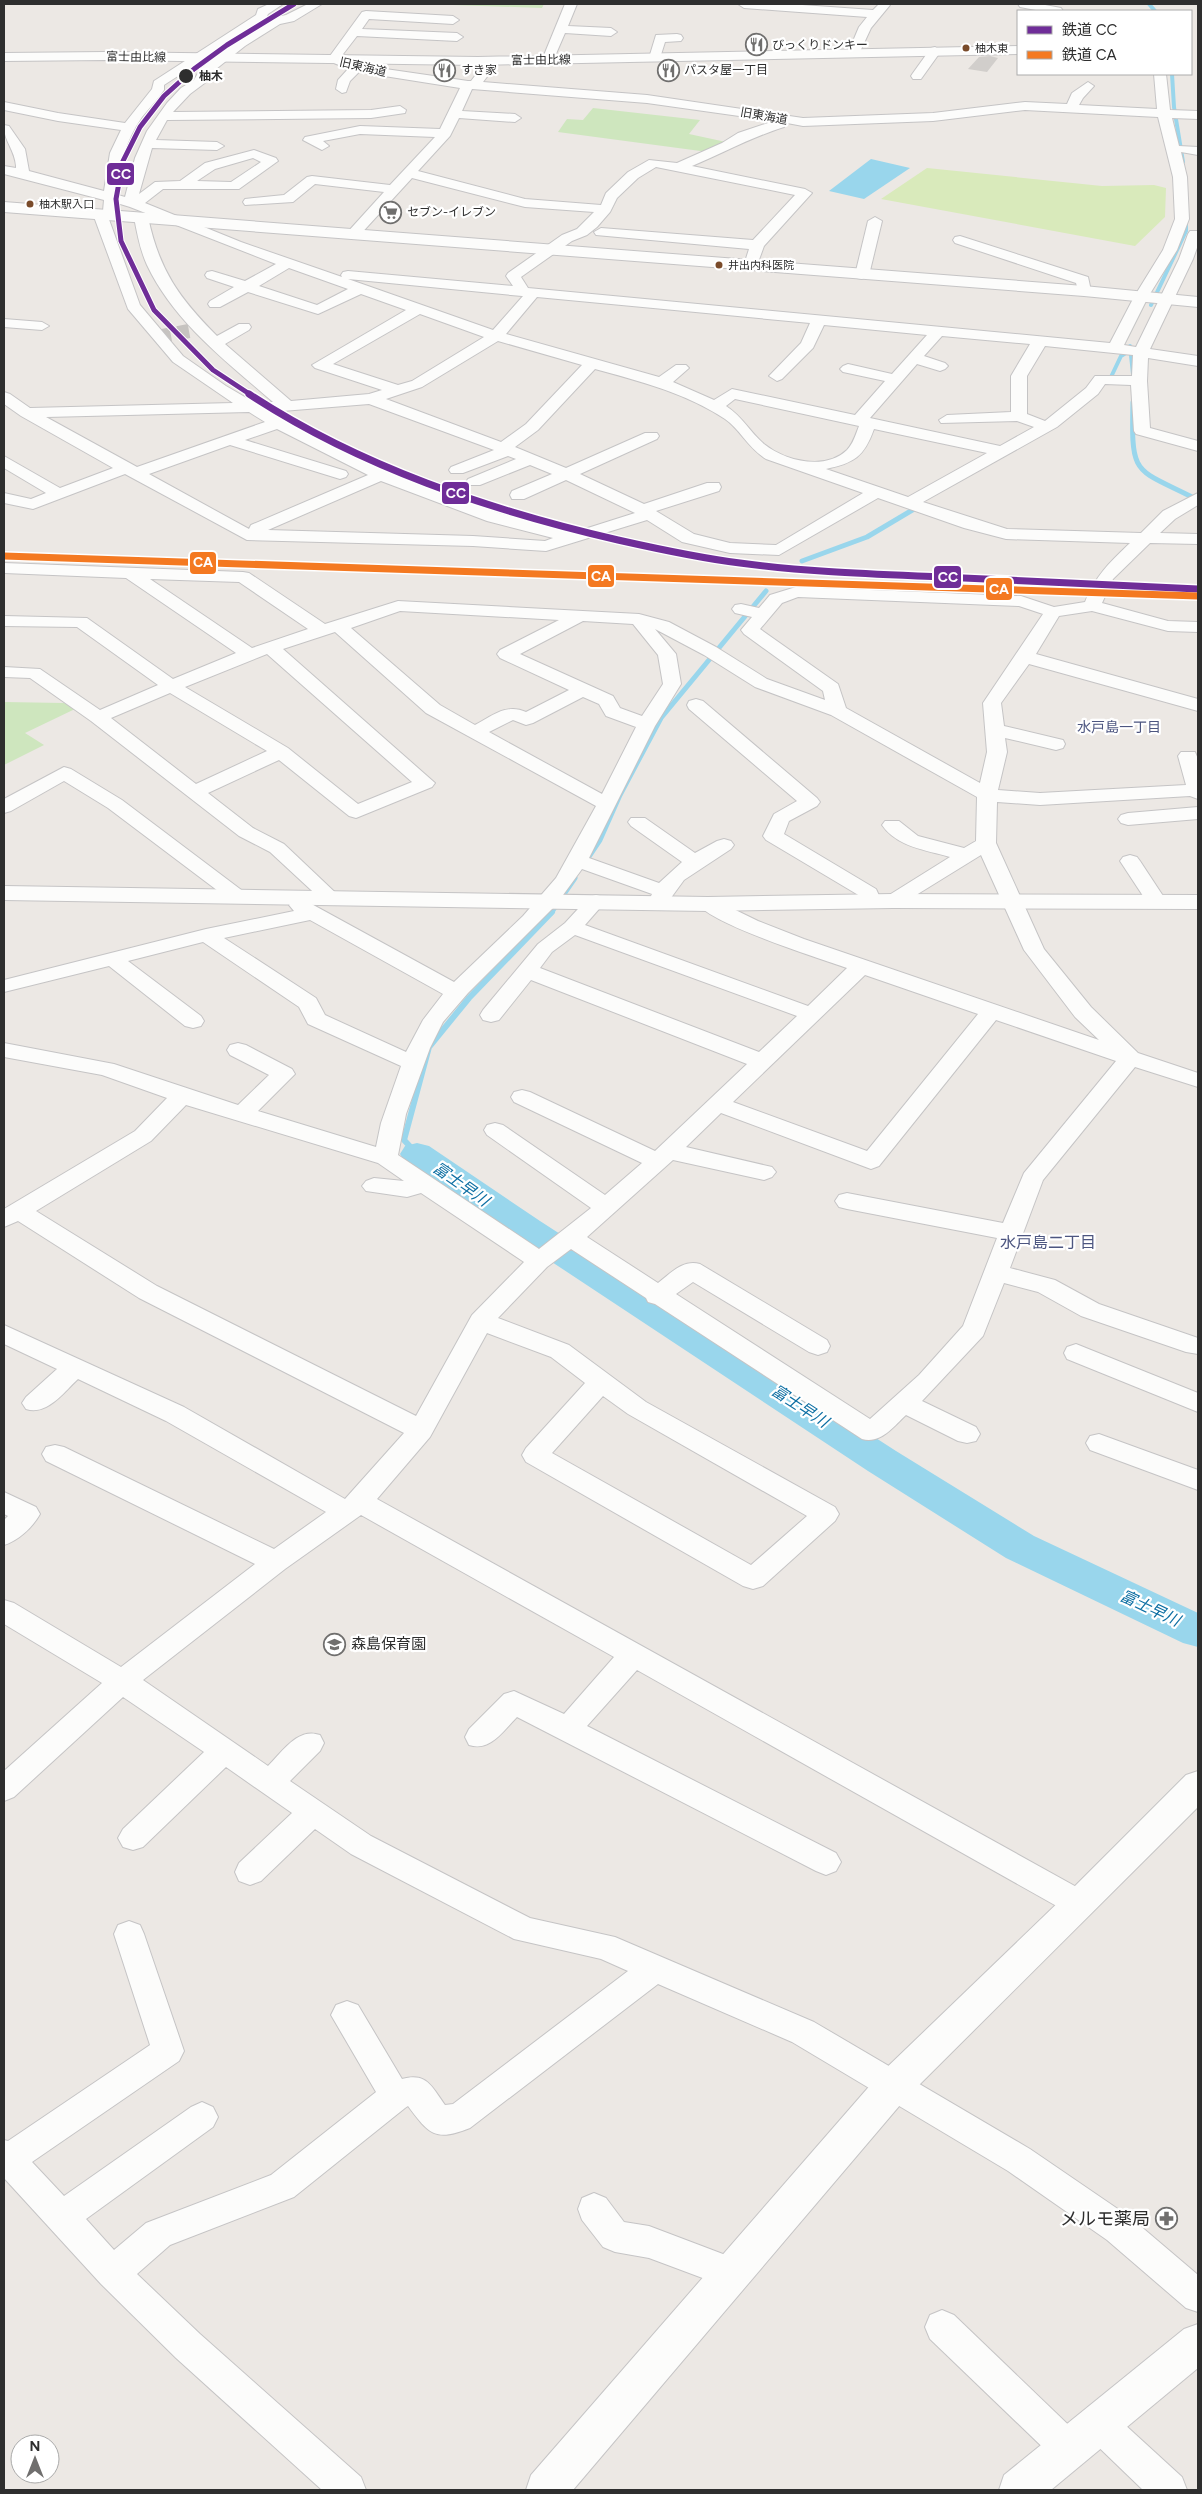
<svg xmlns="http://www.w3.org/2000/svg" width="1202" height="2494" font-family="Figtree,'Noto Sans JP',sans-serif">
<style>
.green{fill:#cee6be}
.pitch{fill:#d9eabb}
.water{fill:#99d6ec}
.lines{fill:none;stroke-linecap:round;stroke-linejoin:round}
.stream-far2{stroke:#99d6ec;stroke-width:4}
.stream-far1{stroke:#99d6ec;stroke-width:5}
.stream{stroke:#99d6ec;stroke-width:6}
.river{fill:#99d6ec;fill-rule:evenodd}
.building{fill:#d1cecb}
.street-tunnel{stroke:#c6c3c0;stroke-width:14;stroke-dasharray:14 7;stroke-linecap:butt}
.street-casing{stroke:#c5c4c5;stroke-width:2}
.secondary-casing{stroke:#c5c4c5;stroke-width:2}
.street{fill:#fcfcfb;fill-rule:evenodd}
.secondary{fill:#fcfcfb;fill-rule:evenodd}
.rail-1-far1-casing{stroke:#fff;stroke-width:7}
.rail-1-casing{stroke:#fff;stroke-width:10}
.rail-2-casing{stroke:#fff;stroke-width:10}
.rail-1-far1{stroke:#6f2d98;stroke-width:5}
.rail-1{stroke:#6f2d98;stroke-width:7}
.rail-2{stroke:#f47921;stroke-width:7}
.bus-dot{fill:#7a4b2a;stroke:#fff;stroke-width:2}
.stop-dot{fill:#2e2e2e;stroke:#fff;stroke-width:2}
.labels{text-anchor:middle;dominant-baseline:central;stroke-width:4.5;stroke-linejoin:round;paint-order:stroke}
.far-bus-label{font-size:11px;fill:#2e2e2e;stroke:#fff;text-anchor:start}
.far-poi-label{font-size:12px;fill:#2e2e2e;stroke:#fff;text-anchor:start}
.far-street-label{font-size:12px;fill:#2e2e2e;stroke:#fff}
.far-stop-label{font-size:12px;font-weight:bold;fill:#2e2e2e;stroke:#fff;text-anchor:start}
.far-neighbourhood-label{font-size:14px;fill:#4d5680;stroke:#fff}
.poi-label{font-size:15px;fill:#2e2e2e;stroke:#fff;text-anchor:start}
.water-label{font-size:16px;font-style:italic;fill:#0d6fa3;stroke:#fff}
.neighbourhood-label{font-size:16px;fill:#4d5680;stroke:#fff}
.near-poi-label{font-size:18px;fill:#2e2e2e;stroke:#fff;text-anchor:end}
.line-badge{stroke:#fff;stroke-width:2}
.badge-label{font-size:14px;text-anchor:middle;font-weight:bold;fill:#fff}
</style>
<rect width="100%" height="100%" fill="#ece8e4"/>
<g class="green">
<path d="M423,4H544L542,8Z"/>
<path d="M593,108L700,120L689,134L726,142L708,152L558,132L567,119L583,120Z"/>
<path d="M4,702L64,703L75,709L25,733L44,745L4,765Z"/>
</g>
<path class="pitch" d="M927,168L1102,186L1154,185L1166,188L1165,217L1135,246L881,199Z"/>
<path class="water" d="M871,159L910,168L864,199L829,191Z"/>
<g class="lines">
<g class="stream-far2">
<path d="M1149,4L1155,11"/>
<path d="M1172,74L1174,107L1183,162"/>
<path d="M1151,305L1186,231V219"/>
<path d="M1130,346L1133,374"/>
<path d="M1111,377L1121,356L1129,351"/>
</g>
<g class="stream-far1">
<path d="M1133,402C1131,479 1134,467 1198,500"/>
<path d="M802,561L867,537L914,509"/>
<path d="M586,861L600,840L620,795L661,718L766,591"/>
<path d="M551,913L575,878"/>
</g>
<path class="stream" d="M417,1154L404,1140L429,1047L469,998L552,912"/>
<path class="river" d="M417,1143L429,1146L540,1221L896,1451L1034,1536L1198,1613V1647L1183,1643L1006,1558L868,1471L437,1186L405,1162L400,1154L405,1146Z"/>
</g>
<path class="building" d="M979,57L990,56L998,58L987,72L968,69Z"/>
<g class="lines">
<path class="street-tunnel" d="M157,337L189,331"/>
<defs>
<g id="street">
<path d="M269,4H283L268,14L266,19L164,85V90C157,100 149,108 142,117C125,141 119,167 118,195L125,197L135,158L147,131L167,103L181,88L194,80L201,68L237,40L272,18L286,15L308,4H322L294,21L280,24L245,46L211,73L206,82L190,94L173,112L371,110L400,106L406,110L405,113L371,118L167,120L156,140L217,142L224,146L217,150L152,148L139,194L155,182L180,181L205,163L254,150L276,158L278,161L239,189H163L145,203L241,242L342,277L341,275L343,272L348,271L513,286L506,276L508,273L562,235L577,229L594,212L525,207L412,178L357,238L352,239L345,235L384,192L315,184L293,202L245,205L243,202L245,199L284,195L307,177L312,176L390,185L435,137L360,134L323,141L329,146L322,150L303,140L305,137L360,126L440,129L460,88L359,72L350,81L346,92L342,93L336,89L338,80L348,69L327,60L362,12L366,11L453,16L459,20L453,24L369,19L362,29L457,33L463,37L457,41L357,36L340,58L358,65L468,81H471L489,58L493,57L499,61L483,82L647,95L803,118L933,113L1025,102L1067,104L1072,93L1088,82L1094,86L1083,98L1079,105L1157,109L1154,74H1166L1170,110L1198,111V119L1172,118L1179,146L1198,147V155L1181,152L1187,177L1189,219L1177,250L1148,297L1124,345L1136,347L1179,259L1188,234L1190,231H1198V245L1193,259L1150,349L1198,356V366L1148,358L1147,381L1150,428L1198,441V451L1136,434L1134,431L1131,385L1105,384L1098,394L1057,427L923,502L1007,529L1141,533L1163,511L1198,493V505L1175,519L1160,533L1198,534V544L1150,543L1113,579L1102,603L1168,621L1198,622V632L1168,631L1092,611L1059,616L1036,654L1198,699V711L1029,664L1001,703L1004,726L1063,740L1065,744L1063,748L1056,750L1005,738L1007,752L998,790L1040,793L1186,785L1178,756L1181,752H1195L1198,759V799L1190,796L1040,805L997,802L996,843L1044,949L1091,1007L1138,1053L1198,1073V1087L1135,1067L1043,1180L1010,1268L1055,1280L1099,1304L1198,1338V1354L1186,1352L1081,1316L1038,1292L1004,1283L983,1336L922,1401L976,1427L980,1434L976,1441L967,1443L958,1441L906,1415C893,1427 881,1444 862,1439L655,1304L648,1302L646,1298L571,1249L547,1267L498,1318L569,1345L646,1402L835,1507L839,1514L835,1521L763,1586L753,1589L743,1586L526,1462L522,1455L526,1448L585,1383L551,1357L487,1333L430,1437L377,1499L1091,1895L1095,1904L1091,1913L1080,1917L1069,1913L637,1670L587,1726L836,1853L841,1862L836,1871L826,1875L816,1871L517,1717C503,1731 490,1752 469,1745L465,1737L469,1729L504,1694L514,1691L564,1714L614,1657L361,1515L285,1569L143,1680L268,1766C283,1751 298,1727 320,1735L324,1743L320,1751L290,1781L371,1836L530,1918L615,1937L814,2022L1030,2149L1131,2218L1198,2275V2312L1186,2308L1107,2240L1008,2171L792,2042L658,1984L470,2128C435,2142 429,2134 408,2106L405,2108L294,2197L170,2245L137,2274L200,2334L361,2477L366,2490H322L176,2358L101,2284L4,2178V2140L8,2141L150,2045L114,1934L118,1925L129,1921L140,1925L144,1934L184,2051L179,2061L32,2162L64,2196L191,2107L202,2102L213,2107L218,2117L213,2127L86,2219L114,2250L146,2223L271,2175L376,2092L331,2015L336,2005L347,2001L358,2005L402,2079C427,2072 432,2087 445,2105L453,2104L628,1971L601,1959L514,1939L351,1854L315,1829L261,1881L250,1885L239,1881L235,1872L239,1863L292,1813L226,1767L143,1847L133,1850L123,1847L118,1838L123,1829L204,1752L123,1697L14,1797L4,1801V1771L102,1683L4,1624V1600L14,1603L121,1667L255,1564L46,1461L42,1454L46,1447L55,1445L64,1447L274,1549L326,1512L166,1421L78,1379C64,1392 47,1416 26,1409L22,1403L26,1397L57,1369L4,1344V1325L184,1407L345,1499L404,1433L139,1298L18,1221L4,1227V1209L135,1131L167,1098L102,1075L4,1057V1043L114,1064L238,1105L269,1075L230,1055L227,1050L230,1045L238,1043L246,1045L292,1069L295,1074L258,1111L376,1147L381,1123L401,1066L308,1024L299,1007L203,942L128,961L201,1016L204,1021L201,1026L193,1028L185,1026L109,966L4,992V980L206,929L294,911L289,905L292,901L299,899L306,901L454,982L523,916L556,878L596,806L426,713L335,632L283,649L435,783L432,787L356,818L349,816L279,760L208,793L253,828L284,844L341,898L338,902L331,904L324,902L270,852L239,836L91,721L30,678L4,677V667L40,669L100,710L158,685L77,627L4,626V616L87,618L173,679L236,653L126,578L4,573V563L243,572L249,573L325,624L398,601L639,614L669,622L716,647L767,679L825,700L823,691L744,634L741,630L752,617L735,613L732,609L735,605L741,604L759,608L770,595L796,587L1021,596L1054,607L1085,602C1095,576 1111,561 1130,543L1006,539L964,528L878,498L779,555L730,553L682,542L647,520L546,551L473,546L247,540L125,474L33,509L4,503V493L31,499L46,493L4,468V456L60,488L113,468L21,416L4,404V392L10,394L30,408L233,403L173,362L128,309L93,214L95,211H103L104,200L4,174V166L16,168V166C15,150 3,140 4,125L9,126L25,149L29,171L104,191L110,153L121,130L58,121L4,110V102L58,113L125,123L152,89L154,81L256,15L258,9ZM472,89L647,103L774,121L738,133L722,143L677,163L649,160L628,172L606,193L601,205L525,199L418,171L450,136L459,118L515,122L521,118L515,114L462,111ZM1025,110L1158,117L1173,177L1175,219L1163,250L1134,297L1110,343L528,288L521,277L572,241L587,235L597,227L610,212L617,198L638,178L656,167L795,195L753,240L601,228L594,232L596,235L749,249L744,265L746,268H756L764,246L812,193L805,189L692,166C723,153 752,137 784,127L787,123L803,126L933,121ZM253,158L261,162L231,182L197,181L215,169ZM117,203L130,207L276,264L245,281L212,271L207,272L205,275L207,278L234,287L210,301L208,304L210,307H220L248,292L318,314L361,294L406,310L312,365L315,368L382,390L369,394L291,401L225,344L249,330L251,327L249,324H239L217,336C179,298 159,270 148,217L146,214H136L134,217C137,233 140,250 147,265C174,322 227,362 273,402L255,403L226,386L183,356L140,305L107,214H115ZM289,268L348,289L317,305L259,286ZM348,279L522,296H523L493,330ZM537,297L810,323L801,343L769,376L777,381L782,379L813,348L824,325L927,335L892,374L848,364L843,366L840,369L843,372L885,381L855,415L732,389L714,400L673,382L689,368L686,365H676L659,377L506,334ZM420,314L484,337L412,381L398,385L333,364ZM942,336L1030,344L1011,376V412L947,415L939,420L941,423L1017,421L1034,427L1000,446L870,418L917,364L940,371L945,369L948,366L945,363L924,356ZM498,341L582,365L526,424L501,442L386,399L422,387ZM1045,346L1133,355L1132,376H1095L1086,388L1045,421L1027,414V376ZM595,369C639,381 686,393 725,419C740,429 747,447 766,459L863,493L776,545L730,543L694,534L656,511L719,491L721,487L719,483H707L644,504L580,474L657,439L659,436L657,433H645L566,468L515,447L538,430ZM735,399L859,426C856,434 853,444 847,450C825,471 785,461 764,444C749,431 743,417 726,406ZM369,404L494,450L451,467L449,470L451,473H463L508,456L516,459L468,479L466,482L468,485H480L530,465L552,474L512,491L510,495L512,499H524L566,480L635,513L572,533L499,513L387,472L270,412ZM249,412L265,422L137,467L46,417ZM277,429L368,475L251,525L249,529L149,474L230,445L340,479L346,477L348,474L346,471L245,440ZM874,429L987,453L908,497L826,469C854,463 864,457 874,429ZM381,481L487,521L553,538L545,541L473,536L268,530ZM150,579L239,582L308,629L252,648ZM798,597L1019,606L1043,614L983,703L987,752L980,783L846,708L838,684L760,629L782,603ZM400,611L559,620L500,650L497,654L500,658L569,690L526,712C507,703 492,716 475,725L440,705L351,628ZM583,621L633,624L658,655L663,684L642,716L620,708L613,696L520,654ZM655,629L704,655L755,687L831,715L977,797L976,841L964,848L918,836L899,821H885L882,825C897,847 926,850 950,857L886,897L883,901L886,905L893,907L900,905L981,855L1024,950L1075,1017L1099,1040L804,939L758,921L715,900L708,898L701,900L698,904C711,924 820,959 847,968L808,1006L585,925L606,901L603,897L596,895L589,897L565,923L538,944L483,1010L480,1015L483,1020L491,1022L499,1020L531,980L747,1064L655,1151L530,1092L522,1090L514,1092L511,1097L514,1102L642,1163L605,1195L503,1125L495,1123L487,1125L484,1130L487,1135L591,1208L539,1249L398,1155L406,1114L430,1048L443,1022L468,993L555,906L582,869L652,894L648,902L651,906L658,908L665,906L684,880L731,849L734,845L731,841L724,839L717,841L695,853L645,818H631L628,822L631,826L682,862L659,883L589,858L655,726L681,684L676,654ZM267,654L412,782L358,804L288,748L185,687ZM170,693L267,751L196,784L111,718ZM583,697L599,704L606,716L636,727L602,794L489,732L513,720L526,725L533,723ZM310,920L443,994L423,1020L406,1052L325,1015L316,998L224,938ZM575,935L797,1016L759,1052L540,968L552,952ZM865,975L978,1014L867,1151L733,1102ZM996,1020L1116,1061L1024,1173L1003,1223L847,1193L839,1195L835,1201L839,1207L847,1209L997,1238L963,1326L919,1375L870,1419L676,1294L693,1282L809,1352L818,1355L827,1352L830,1346L827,1340L700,1264C683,1259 671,1273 658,1283L587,1237L673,1160L764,1180L772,1177L776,1172L772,1167L686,1147L721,1113L863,1166L871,1169L879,1166ZM186,1105L378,1163L404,1181L374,1178L366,1181L362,1186L366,1191L407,1197L421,1193L524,1262L472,1315L416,1416L157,1286L36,1211L151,1141ZM603,1396L628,1414L807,1516L751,1565L552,1453Z"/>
<path d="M565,4H577L568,26L611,28L617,32L611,36L565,33L552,63H544L542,60Z"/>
<path d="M738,4H788L873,10L879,4L890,5L871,28L858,56L854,57L848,53L859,27L867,17L744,8Z"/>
<path d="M1018,4H1040L1061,8L1063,11H1041L1020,7Z"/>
<path d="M677,34L681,35L683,38L681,41L665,42L659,61H651L649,58L656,35Z"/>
<path d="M935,47L941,51L921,79H913L911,76L913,73L931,48Z"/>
<path d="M875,217L882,221L869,275L862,279L857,278L855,275L868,221Z"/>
<path d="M960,236L1088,277L1091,291L1084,295L1079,294L1076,283L955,243L953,240L955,237Z"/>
<path d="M4,319L42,322L49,326L42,330L4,327Z"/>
<path d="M696,699L703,701L817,798L820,802L817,806L789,821L784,834L876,889L882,902L879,906L872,908L865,906L860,896L766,840L763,836L774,814L797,801L689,709L687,705L689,701Z"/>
<path d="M64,767L71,769L122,800L244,892L247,896L244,900L237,902L230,900L108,808L64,781L11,811L4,813V799Z"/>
<path d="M1198,807V819L1128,825L1121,823L1118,819L1121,815L1128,813Z"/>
<path d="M1130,855L1137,857L1140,861L1167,902L1164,906L1157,908L1150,906L1147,902L1120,861L1123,857Z"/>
<path d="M1076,1344L1198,1393V1412L1067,1359L1064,1353L1067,1347Z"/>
<path d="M1099,1434L1198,1470V1490L1090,1450L1086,1443L1090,1436Z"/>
<path d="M4,1492L36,1507L40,1514C33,1527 18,1541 4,1545V1520L8,1516L4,1514Z"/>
<path d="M594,2193L606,2198L624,2222L649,2226L744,2262L749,2273L744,2284L732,2289L649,2258L615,2252L603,2247L582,2220L578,2209L582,2198Z"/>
<path d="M942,2310L954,2315L1081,2437L1087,2449L1081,2461L1069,2467L1057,2461L930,2339L925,2327L930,2315Z"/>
<path d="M1099,2407L1111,2412L1182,2477L1187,2490H1143L1087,2436L1082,2424L1087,2412Z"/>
</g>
<g id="secondary">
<path d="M1018,46V54L478,65L106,60L4,61V53L106,52L478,57Z"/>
<path d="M4,202L1084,286L1198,297V307L1084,296L4,212Z"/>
<path d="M4,886L708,897L893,894L1198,895V909L893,908L708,911L4,900Z"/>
<path d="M1198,1771V1807L906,2098L573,2490H526L531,2475L880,2074L1068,1893L1186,1775Z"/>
<path d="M1198,2324V2368L1051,2490H999L1004,2475L1184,2329Z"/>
</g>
</defs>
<use href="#street" class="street-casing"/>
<use href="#secondary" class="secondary-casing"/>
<use href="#street" class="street"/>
<use href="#secondary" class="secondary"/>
<defs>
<path id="rail-1-far1" d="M251,395L213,370L154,310L121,241L116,199L123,161L140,127L164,96L194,69L227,45L294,4"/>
<path id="rail-1" d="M249,394C360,467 489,510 618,540C658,549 699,558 740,563C807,572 874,574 942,577C1027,581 1113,585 1198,589"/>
<path id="rail-2" d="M4,556L1198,596"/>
</defs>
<use href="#rail-1-far1" class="rail-1-far1-casing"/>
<use href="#rail-1" class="rail-1-casing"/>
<use href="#rail-2" class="rail-2-casing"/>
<use href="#rail-1-far1" class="rail-1-far1"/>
<use href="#rail-1" class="rail-1"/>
<use href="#rail-2" class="rail-2"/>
</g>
<defs>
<symbol id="restaurant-ring" viewBox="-11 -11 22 22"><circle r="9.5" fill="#fff" stroke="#706f6e" stroke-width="1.5"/><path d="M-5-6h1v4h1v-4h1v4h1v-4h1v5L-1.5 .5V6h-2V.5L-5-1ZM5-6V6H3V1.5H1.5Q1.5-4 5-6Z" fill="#706f6e"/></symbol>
<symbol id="supermarket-ring" viewBox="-11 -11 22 22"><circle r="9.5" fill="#fff" stroke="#706f6e" stroke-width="1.5"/><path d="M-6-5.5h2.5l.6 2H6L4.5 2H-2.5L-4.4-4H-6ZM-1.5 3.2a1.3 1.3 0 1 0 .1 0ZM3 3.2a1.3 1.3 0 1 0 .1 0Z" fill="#706f6e"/></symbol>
<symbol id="school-ring" viewBox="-11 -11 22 22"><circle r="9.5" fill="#fff" stroke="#706f6e" stroke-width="1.5"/><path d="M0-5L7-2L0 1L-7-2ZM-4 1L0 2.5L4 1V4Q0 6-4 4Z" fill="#706f6e"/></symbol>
<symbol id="pharmacy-ring" viewBox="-11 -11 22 22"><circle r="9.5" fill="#fff" stroke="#706f6e" stroke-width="1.5"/><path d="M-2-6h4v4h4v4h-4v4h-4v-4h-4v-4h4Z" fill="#706f6e"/></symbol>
</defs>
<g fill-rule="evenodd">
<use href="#restaurant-ring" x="744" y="32" width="25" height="25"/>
<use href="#restaurant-ring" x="432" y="58" width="25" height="25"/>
<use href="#restaurant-ring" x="656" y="58" width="25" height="25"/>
<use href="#supermarket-ring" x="378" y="200" width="25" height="25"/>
<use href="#school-ring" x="322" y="1632" width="25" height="25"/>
<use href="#pharmacy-ring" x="1154" y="2206" width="25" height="25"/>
</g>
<g class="bus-dot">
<circle cx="966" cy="48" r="4.5"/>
<circle cx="30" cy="204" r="4.5"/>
<circle cx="719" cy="265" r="4.5"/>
</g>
<circle class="stop-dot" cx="186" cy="76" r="8"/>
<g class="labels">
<g class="far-bus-label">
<text x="975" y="48">柚木東</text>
<text x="39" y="204">柚木駅入口</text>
<text x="728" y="265">井出内科医院</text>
</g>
<g class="far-poi-label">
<text x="772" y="45">びっくりドンキー</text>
<text x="461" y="70">すき家</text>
<text x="684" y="70">パスタ屋一丁目</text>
<text x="407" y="212">セブン-イレブン</text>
</g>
<g class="far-street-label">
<text transform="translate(136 57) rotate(1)">富士由比線</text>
<text transform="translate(541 60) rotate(-1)">富士由比線</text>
<text transform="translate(363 67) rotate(13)">旧東海道</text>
<text transform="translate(764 116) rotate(10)">旧東海道</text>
</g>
<g class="far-stop-label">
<text x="199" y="76">柚木</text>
</g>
<g class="far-neighbourhood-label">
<text x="1119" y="727">水戸島一丁目</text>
</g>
<g class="poi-label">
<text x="351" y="1644">森島保育園</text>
</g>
<g class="water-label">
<text transform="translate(461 1184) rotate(35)">富士早川</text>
<text transform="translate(800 1406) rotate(33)">富士早川</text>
<text transform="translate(1150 1608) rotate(25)">富士早川</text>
</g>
<g class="neighbourhood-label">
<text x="1048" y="1242">水戸島二丁目</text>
</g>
<g class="near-poi-label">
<text x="1150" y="2219">メルモ薬局</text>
</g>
</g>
<g class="line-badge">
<rect x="106" y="162" width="29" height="24" rx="5" fill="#6f2d98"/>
<rect x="441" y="481" width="29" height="24" rx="5" fill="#6f2d98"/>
<rect x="189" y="551" width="28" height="24" rx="5" fill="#f47921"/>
<rect x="587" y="564" width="28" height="24" rx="5" fill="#f47921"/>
<rect x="933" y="565" width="29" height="24" rx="5" fill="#6f2d98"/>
<rect x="985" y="577" width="28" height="24" rx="5" fill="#f47921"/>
</g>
<g class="badge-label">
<text x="121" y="179">CC</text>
<text x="456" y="498">CC</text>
<text x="203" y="567">CA</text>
<text x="601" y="581">CA</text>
<text x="948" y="582">CC</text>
<text x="999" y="594">CA</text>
</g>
<rect width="1202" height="2494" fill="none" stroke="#2e2e2e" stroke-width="10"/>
<rect x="1017" y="10" width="175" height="65" fill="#ffffff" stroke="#ababab"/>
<rect x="1027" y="26" width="25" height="8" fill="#6f2d98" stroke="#ababab"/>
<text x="1062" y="35" font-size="15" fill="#2e2e2e">鉄道 CC</text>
<rect x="1027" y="51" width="25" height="8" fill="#f47921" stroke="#ababab"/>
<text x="1062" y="60" font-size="15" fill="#2e2e2e">鉄道 CA</text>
<g transform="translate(35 2459)"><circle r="24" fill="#ffffff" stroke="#ababab"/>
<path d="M0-4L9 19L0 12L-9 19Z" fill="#706f6e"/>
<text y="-8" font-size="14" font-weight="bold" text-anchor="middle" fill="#2e2e2e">N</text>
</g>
</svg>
